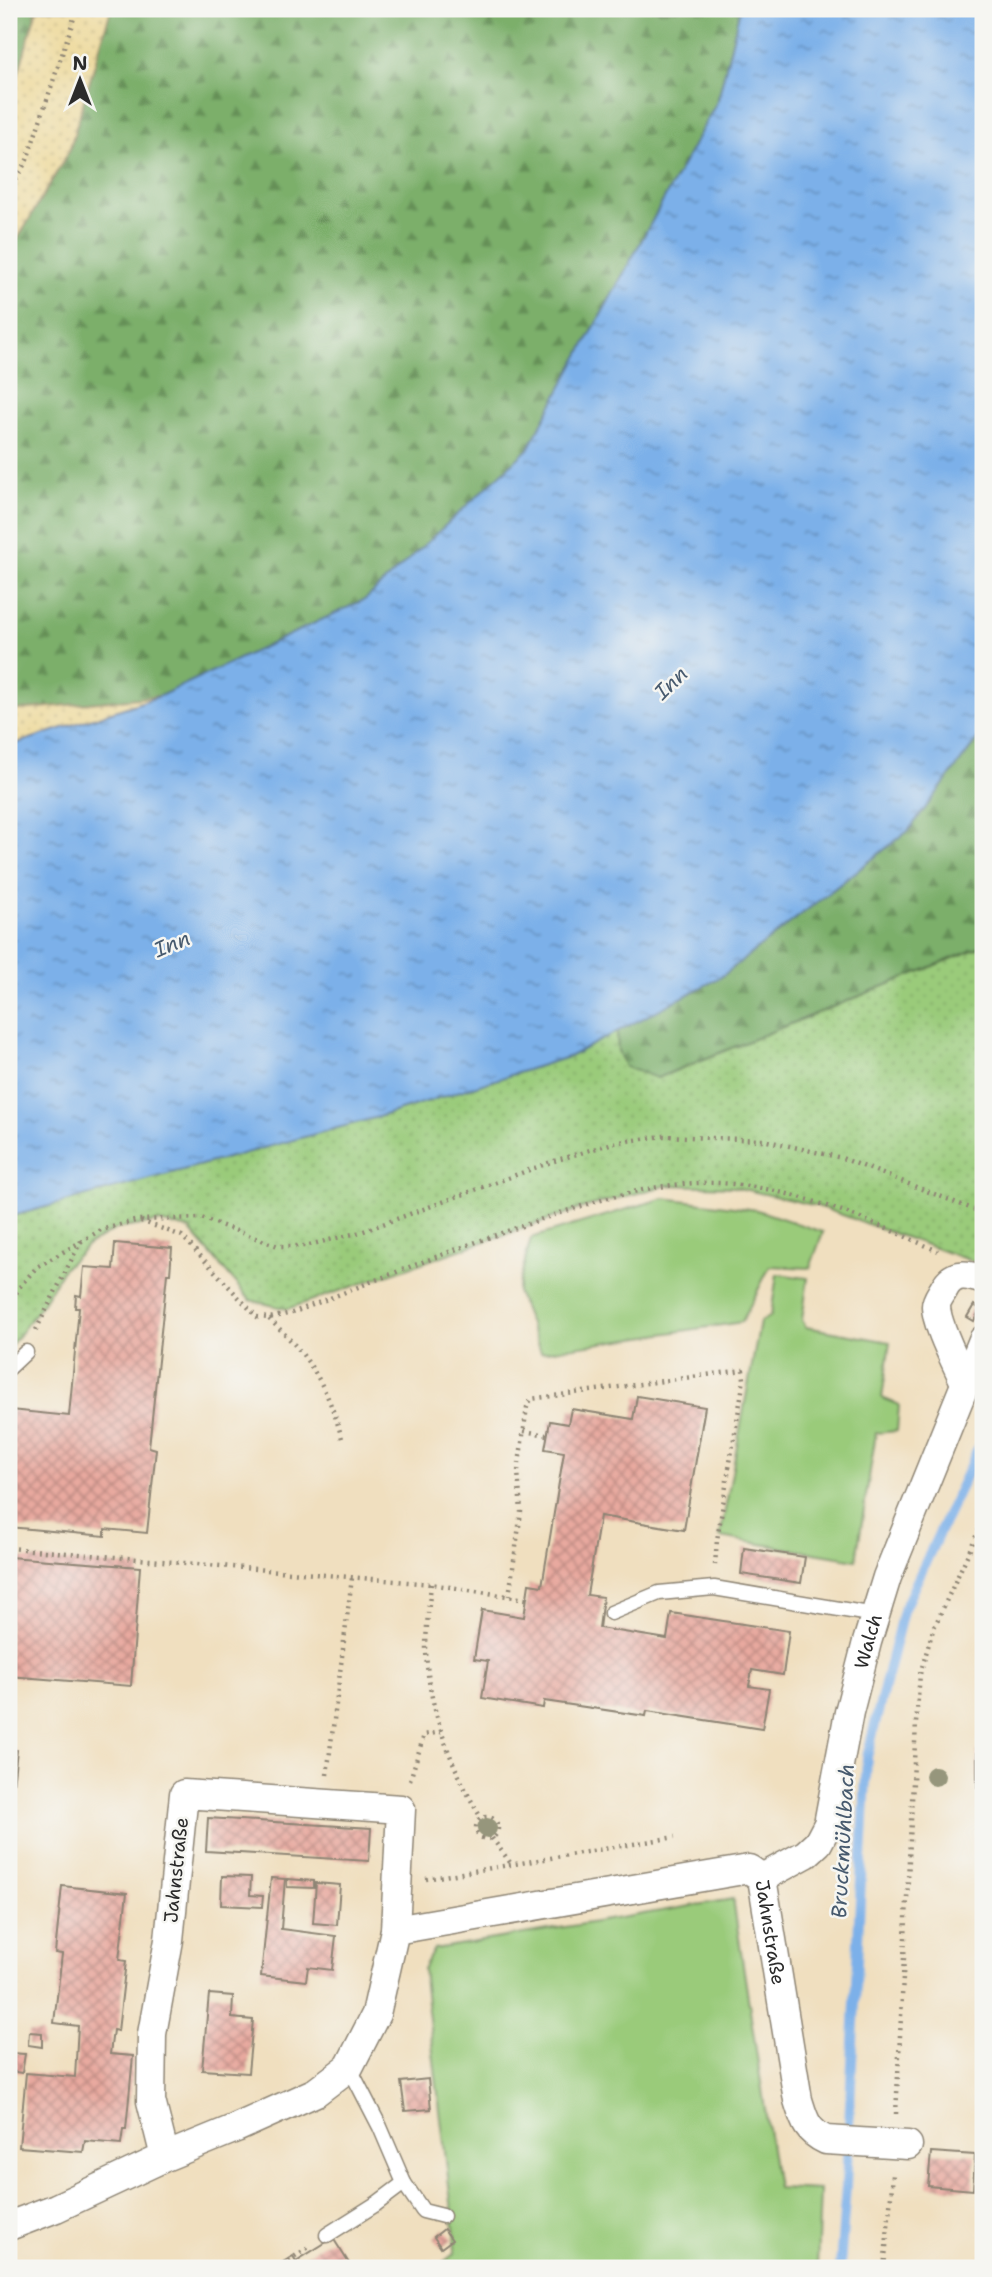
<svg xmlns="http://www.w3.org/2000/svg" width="992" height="2277" font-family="'Shantell Sans',sans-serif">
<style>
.grass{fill:url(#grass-dots);stroke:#627b52;stroke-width:2}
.forest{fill:url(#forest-firs);stroke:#536d4a;stroke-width:2}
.sand{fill:url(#sand-dots);stroke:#8c8264;stroke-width:2}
.garden{fill:#9acb7a;stroke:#627b52;stroke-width:2}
.water{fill:url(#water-ripples);stroke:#536e8a;stroke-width:2}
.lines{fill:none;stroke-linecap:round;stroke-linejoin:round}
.stream{stroke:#7bb0e9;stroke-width:10}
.building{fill:url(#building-cross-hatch)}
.service-casing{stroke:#8e8575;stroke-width:17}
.minor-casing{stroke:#8e8575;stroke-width:31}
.path{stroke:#8e8575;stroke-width:4.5;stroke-dasharray:2 5;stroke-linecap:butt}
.service{stroke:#fff;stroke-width:14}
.minor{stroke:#fff;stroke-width:28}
.tree{fill:#96967b}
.labels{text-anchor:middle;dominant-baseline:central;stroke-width:5;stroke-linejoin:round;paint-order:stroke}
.street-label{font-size:19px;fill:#2b2b2b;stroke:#f6f6f2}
.water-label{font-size:21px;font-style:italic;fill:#475a6e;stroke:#f6f6f2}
</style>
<defs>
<pattern id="grass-dots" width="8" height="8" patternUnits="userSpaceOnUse" patternTransform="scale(1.75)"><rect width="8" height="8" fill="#9acb7a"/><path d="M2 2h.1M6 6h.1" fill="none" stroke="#85ae6a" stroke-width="1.8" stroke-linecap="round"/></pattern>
<pattern id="forest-firs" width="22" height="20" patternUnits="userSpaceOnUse" patternTransform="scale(1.75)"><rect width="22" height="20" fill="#7baf6a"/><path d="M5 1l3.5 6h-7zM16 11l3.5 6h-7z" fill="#658f57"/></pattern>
<pattern id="sand-dots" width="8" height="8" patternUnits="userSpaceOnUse" patternTransform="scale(1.75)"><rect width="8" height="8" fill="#eeda9e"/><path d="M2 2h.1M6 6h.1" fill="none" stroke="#cb8" stroke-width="1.8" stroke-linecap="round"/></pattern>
<pattern id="water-ripples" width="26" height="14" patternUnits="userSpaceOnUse" patternTransform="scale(1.75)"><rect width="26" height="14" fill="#7bb0e9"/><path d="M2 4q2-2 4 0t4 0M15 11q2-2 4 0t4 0" fill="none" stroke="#658fbd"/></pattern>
<pattern id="building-cross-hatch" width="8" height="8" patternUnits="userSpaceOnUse" patternTransform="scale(1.75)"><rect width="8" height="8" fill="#e8a99f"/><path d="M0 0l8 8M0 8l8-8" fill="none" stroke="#bc8a82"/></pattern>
</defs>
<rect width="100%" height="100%" fill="#f6f6f2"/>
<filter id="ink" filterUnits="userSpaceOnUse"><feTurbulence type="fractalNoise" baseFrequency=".0143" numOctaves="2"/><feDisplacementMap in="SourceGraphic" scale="14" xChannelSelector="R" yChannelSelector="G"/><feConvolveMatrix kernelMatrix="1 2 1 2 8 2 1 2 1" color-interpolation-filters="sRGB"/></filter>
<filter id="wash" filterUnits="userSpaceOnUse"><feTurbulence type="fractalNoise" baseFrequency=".00686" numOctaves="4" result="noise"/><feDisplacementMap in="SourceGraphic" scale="28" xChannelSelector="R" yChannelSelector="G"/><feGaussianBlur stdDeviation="1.57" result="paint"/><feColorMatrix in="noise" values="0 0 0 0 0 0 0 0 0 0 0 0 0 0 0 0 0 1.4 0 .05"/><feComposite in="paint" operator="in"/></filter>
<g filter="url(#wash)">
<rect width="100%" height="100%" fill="#f0dfbf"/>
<path class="grass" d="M983,946V1265L817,1206L734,1187L668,1185L585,1207L287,1309L250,1300L189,1229L159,1222L116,1229L88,1245L63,1269L44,1301L9,1348V1217L378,1117L571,1056L617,1031L618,1051L658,1078Z"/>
<g class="forest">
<path d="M9,9H37L9,106Z"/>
<path d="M111,9H740L718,100L528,449L366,599L160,696L9,711V254L69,151Z"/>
<path d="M983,732V946L657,1078L625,1067L618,1051L617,1031L721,977L908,831Z"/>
</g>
<g class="sand">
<path d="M37,9H111L69,151L9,254V106Z"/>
<path d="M160,696L9,746V711Z"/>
</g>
<g class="garden">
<path d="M664,1198L757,1210L823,1232L810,1268L770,1266L742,1322L541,1352L517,1292L531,1238Z"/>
<path d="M777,1274L808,1278L802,1320L806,1327L890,1342L882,1398L899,1405L897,1431L876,1433L856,1560L720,1537L760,1322L771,1315Z"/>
<path d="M733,1899L777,2188L820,2190L817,2268H436L455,2253L454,2227L423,1969L434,1949Z"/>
</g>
<path class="water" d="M740,9H983V732L908,831L721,977L571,1056L378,1117L9,1217V746L160,696L366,599L528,449L718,100Z"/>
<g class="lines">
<path class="stream" d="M840,2268L846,2186L867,1757L903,1611L983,1438"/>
</g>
<g id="blocks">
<g class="building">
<path d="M115,1243L172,1248L170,1274H167L149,1447L156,1449L147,1533L105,1529V1536L9,1527V1432L11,1410L69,1416L79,1308H75L76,1295L81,1296L84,1267L113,1269Z"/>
<path d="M974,1305L980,1309L974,1321L967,1317Z"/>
<path d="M637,1396L705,1407L684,1530L600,1516L587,1595L603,1597L599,1628L667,1639L671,1613L789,1631L783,1675L752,1670L749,1686L769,1689L762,1729L647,1711L646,1716L544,1701L543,1708L482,1698L488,1661L474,1659L482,1610L524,1617L529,1584L542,1586L564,1452L545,1449L550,1421L568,1424L571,1409L633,1419Z"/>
<path d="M744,1548L805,1557L801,1583L741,1574Z"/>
<path d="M9,1557L140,1567L131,1686L9,1676Z"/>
<path d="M9,1749L17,1750L12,1795L9,1794Z"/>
<rect x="977" y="1751" width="6" height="36"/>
<path d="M208,1818L371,1828L369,1861L206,1851Z"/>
<path d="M222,1876L251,1877L250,1895L263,1896L262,1907L221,1905Z"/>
<path d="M271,1878L285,1879L281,1929L336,1936L332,1970L308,1967L306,1981L261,1976Z"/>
<path d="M287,1879L314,1881V1888L287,1887Z"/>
<path d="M316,1883L340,1885L337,1925L313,1923Z"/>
<path d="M62,1886L127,1893L119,1960L126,1961L118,2031L113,2030L110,2054L133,2056L126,2129H123L121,2144L85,2141L83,2152L19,2147L26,2073L75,2077L78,2026L54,2023L62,1954L55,1953Z"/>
<path d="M209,1994L233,1996L232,2018L253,2020L248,2073L202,2070Z"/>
<path d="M29,2032L42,2033V2047L28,2045Z"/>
<path d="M9,2053L25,2054L22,2073L9,2071Z"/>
<path d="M428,2079L431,2109L405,2111L401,2082Z"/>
<path d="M931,2152L975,2155L973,2190L928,2186Z"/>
<path d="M444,2229L452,2240L441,2248L434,2237Z"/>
<path d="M333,2238L352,2268H273L293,2256L296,2261Z"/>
</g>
</g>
</g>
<g filter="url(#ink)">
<use href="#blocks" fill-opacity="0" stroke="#8e8575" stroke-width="2"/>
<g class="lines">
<defs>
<g id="service">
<path d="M9,1368L26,1352"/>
<path d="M611,1613L659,1593L714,1588L875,1615"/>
<path d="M404,2183L423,2211L443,2216"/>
<path d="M327,2235L376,2204L404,2183L380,2127L349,2067"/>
</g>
<g id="minor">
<path d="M965,1383C957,1364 936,1325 936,1306C936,1300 942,1293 945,1287C954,1271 969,1275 983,1280"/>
<path id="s1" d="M762,1878L806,1854L818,1843L828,1824L849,1712L867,1642L887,1577L983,1340"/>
<path id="s2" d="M395,1930L749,1869L762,1878L798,2100C804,2119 806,2131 826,2140L908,2145"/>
<path d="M9,2226L56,2208L165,2157L236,2128L316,2092L349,2067L376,2014L395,1930L401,1809L184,1794L169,1940L152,2034L151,2101L165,2157"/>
</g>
</defs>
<use href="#service" class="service-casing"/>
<use href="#minor" class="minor-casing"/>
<g class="path">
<path d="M9,191L27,160L77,9"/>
<path d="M141,1221L182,1236L257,1317L269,1318L292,1313C366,1284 440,1254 516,1228C590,1203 668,1173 748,1186C815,1196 877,1224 938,1251"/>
<path d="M9,1305L21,1285L37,1267L101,1230L138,1220L201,1218L278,1246H305L361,1232L551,1162L613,1143L663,1136L763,1140L842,1158L983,1213"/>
<path d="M269,1319C311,1357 328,1388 343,1442"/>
<path d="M36,1330L81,1241"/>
<path d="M524,1431L547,1435"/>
<path d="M9,1548L431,1584L526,1599"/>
<path d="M431,1584C429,1606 426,1628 426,1650C428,1709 452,1768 481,1818"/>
<path d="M509,1596L521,1512L518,1471L527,1407L531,1399L743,1370L744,1379L717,1540L715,1565"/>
<path d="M327,1775L352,1578"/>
<path d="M410,1780L424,1735L441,1732"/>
<circle cx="487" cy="1828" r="11"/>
<path d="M492,1838L512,1865"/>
<path d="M426,1879L675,1837"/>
<path d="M896,2114L916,1723L920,1674L933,1630L983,1521"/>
<path d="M277,2268L309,2247"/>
<path d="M884,2268L893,2175"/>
</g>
<use href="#service" class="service"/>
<use href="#minor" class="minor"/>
</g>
<g class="tree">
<circle cx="935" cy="1776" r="10"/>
<circle cx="487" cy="1828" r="10"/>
</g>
</g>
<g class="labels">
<g class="street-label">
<text stroke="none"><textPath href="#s1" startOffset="275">Walch</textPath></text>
<text transform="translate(176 1870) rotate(-84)">Jahnstraße</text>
<text stroke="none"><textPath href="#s2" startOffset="430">Jahnstraße</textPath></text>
</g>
<g class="water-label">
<text transform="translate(671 683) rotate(-44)">Inn</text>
<text transform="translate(172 944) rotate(-22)">Inn</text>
<text transform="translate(843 1841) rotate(-87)">Bruckmühlbach</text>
</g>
</g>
<rect width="992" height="2277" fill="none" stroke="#f6f6f2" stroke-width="35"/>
<g transform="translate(80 80)" stroke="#f6f6f2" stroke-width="5" paint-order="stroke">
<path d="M0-5L12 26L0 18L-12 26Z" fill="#2b2b2b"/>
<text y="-10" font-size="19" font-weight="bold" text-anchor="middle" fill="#2b2b2b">N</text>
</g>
</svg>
